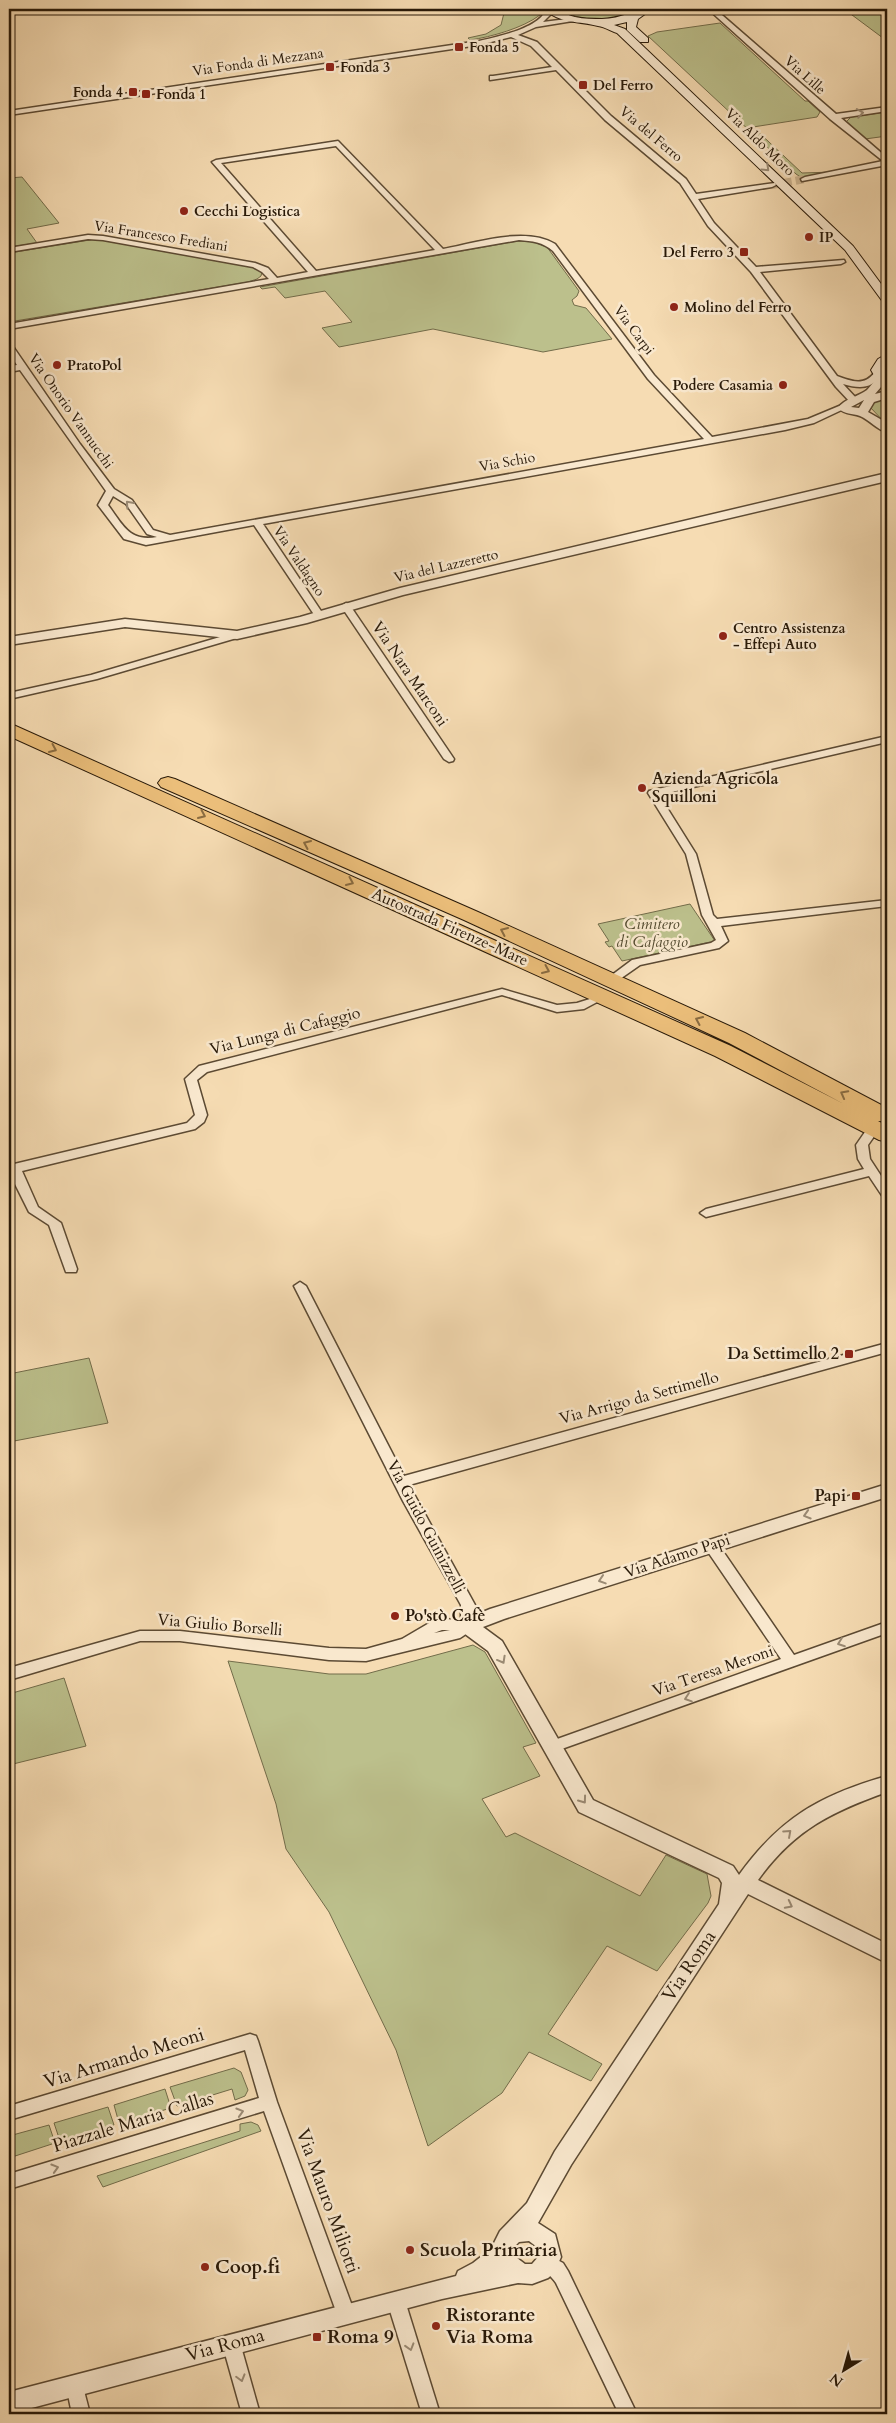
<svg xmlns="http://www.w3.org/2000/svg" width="896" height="2423" font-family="Cardo,serif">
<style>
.green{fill:#bcc08c;stroke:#726c4a}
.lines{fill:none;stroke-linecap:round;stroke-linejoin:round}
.minor-tunnel{stroke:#cdb591;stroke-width:8;stroke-dasharray:8 4;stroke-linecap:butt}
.minor-casing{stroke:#5c4a33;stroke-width:3}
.tertiary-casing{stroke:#5c4a33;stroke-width:3}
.secondary-casing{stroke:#281908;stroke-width:2}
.motorway-casing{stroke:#281908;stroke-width:2}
.minor{fill:#f9e8ce;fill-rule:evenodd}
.tertiary{fill:#f9e8ce;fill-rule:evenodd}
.secondary{fill:#f9e8ce;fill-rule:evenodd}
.motorway{fill:#ebbe7a;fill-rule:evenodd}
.oneway{stroke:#9b8b75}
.oneway2{stroke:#8a6c41}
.poi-dot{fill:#8f2418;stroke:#f9e8ce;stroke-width:2}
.labels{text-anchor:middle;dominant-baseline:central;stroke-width:5;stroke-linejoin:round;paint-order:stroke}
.far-poi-label{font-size:14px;font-weight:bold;fill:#281908;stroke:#f9e8ce;text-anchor:start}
.far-street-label{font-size:14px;fill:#281908;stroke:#f9e8ce}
.street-label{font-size:16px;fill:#281908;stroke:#f9e8ce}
.poi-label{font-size:16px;font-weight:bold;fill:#281908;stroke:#f9e8ce;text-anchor:start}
.park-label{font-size:16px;font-style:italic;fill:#544b30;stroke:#f9e8ce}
.near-street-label{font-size:19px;fill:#281908;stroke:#f9e8ce}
.near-poi-label{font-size:19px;font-weight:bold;fill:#281908;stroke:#f9e8ce;text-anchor:start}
</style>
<rect width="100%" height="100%" fill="#f6dcb3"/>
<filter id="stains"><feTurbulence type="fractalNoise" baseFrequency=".004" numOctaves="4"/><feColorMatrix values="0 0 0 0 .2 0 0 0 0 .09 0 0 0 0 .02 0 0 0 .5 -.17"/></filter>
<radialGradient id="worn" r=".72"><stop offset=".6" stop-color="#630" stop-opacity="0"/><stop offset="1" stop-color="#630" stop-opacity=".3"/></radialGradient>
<g class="green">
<path d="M505,9H538L540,15C523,28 491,37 470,40L468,38L486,34L501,25Z"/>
<path d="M559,9H639C619,24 579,22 559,9Z"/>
<path d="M844,9H887V41Z"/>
<path d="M720,23L805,101H808L820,112L817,117L753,127L802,173L833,172L802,178L796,174L648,36L657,32Z"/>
<path d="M887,112V136L865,139L846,122L851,117Z"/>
<path d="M22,177L59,223L27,229L37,243L9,247V178Z"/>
<path d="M96,239L250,266L262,272L261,276L257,279L248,282L9,322V253Z"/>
<path d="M518,241L534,242L547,247L579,291L577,296L572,300L574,305L586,308L612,339L543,352L433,329L339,347L322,328L352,322L325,291L285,298L275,287L262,289L260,287Z"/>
<path d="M887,396V425L870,407L874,401Z"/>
<path d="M690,904L715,941L622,961L612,946L609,947L605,942L609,941L598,924Z"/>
<path d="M89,1358L108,1423L9,1442V1374Z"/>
<path d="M473,1645L485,1652L536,1743L523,1747L540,1776L482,1799L506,1837L515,1833L640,1896L666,1855L707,1874L711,1896L708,1903L657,1971L607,1946L548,2034L602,2064L591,2081L529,2052L502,2093L428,2146L396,2050L329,1912L286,1849L276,1804L228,1661L329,1674H366Z"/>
<path d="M64,1678L86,1746L9,1765V1694Z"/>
<path d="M234,2068L241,2072L248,2090L245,2096L235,2100L232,2089L177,2106L170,2087Z"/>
<path d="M165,2089L171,2108L119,2123L114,2105Z"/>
<path d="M108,2107L114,2125L60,2141L54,2123Z"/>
<path d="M251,2122L258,2125L261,2131L103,2187L97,2176L240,2131V2124Z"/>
<path d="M49,2125L55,2143L9,2158V2136Z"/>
</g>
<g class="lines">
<path class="minor-tunnel" d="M772,185L805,179"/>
<defs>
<g id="minor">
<path d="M546,9H552L553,12L543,22L575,18L579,20L536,27L518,35L537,42L611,116L686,179L696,194L775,183L776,185L772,187L698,199L714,223L756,267L844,260L845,262L841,264L760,272L837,376C851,381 864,387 875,372H881L882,374C872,389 860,389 843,384L857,399V403H851L836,387L751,272L708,226L680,183L605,120L556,70L490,80V76H493L552,67L531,46L511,37L479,45L9,115V111L479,41C496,37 541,28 546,9Z"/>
<path d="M708,9H715L836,114L887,107V111L841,118L886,157L887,165L802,181L801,179L805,177L883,161L830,119Z"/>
<path d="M338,141L443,249C475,243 526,226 555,244L654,375L712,437L808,419L844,404L848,407L814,423L785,430L263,524L323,614L318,617L315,616L254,525L146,545L124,539L98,505L106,491L20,370L9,372V366L17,365L9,353V345H12L80,444L114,489L132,500L153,530L170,535L704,439L648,379L553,251C543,242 532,241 519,240L9,329V324L269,279L262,272L253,267L103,240L88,239L9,252V248L88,235L103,236L255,263L268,268L277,278L308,272L212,162L216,160ZM336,146L435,250L316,271L221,163ZM113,496L126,504L147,534L157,537C129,542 123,525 108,505Z"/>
<path d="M346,603L349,604L454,759L453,761L449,762L444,759L341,606Z"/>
<path d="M237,632L240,633V637L97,679L9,699V693L91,675Z"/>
<path d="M887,736V742L659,795L696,854L713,915L717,919L887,900V906L721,926L728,941L719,948L640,965L620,979H612L610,977L612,975L632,960L711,943L716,940L702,915L686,854L648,793L649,791Z"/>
<path d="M502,989L557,1005L577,1003L593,998L599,1001L584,1009L557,1012L502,995L207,1072L197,1080L207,1115L204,1122L195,1129L22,1171L38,1207L61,1223L77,1269L76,1272H66L49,1225L29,1212L10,1174H9L10,1165L187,1123L195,1115L185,1079L199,1066Z"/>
<path d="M869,1131L875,1135L868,1145L870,1159L887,1185V1198L883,1197L869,1176L706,1217L700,1213L706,1209L864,1169L858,1159L856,1145L865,1132Z"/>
<path d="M300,1282L306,1286L404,1476L887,1343V1352L409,1485L475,1605C475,1625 478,1627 460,1638L366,1661L329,1660L180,1641H140L9,1680V1668L140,1631H180L329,1648L366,1649L402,1639L431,1622L442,1619L461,1620V1605L403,1501L294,1286ZM442,1630H450L434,1633Z"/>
<path d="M711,1540L716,1541L794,1655L887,1622V1633L556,1751L551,1753L546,1751L544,1747L546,1743L781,1659L706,1549L704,1545L706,1541Z"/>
<path d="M250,2034L256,2036L258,2041L277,2102L355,2314L352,2320L346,2322L340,2320L337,2314L264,2111L9,2189V2174L259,2098L245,2050L9,2120V2106Z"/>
<path d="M548,2255L563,2263L568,2271L637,2414H619L556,2283C551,2275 543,2271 539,2263L542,2257Z"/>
<path d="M396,2293L402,2295L405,2301L440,2414H422L387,2301L390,2295Z"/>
<path d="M231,2335L237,2337L240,2343L260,2414H242L222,2343L225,2337Z"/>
<path d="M75,2377L81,2379L90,2414H72L66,2385L69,2379Z"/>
</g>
<g id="tertiary">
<path d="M882,376L887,380L875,394L887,391V398L874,402L868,412L887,423V432C877,430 870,420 860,416C852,413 845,415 838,408C845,398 858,397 867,390C872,385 875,378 882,376ZM864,400L859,408L851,407Z"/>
<path d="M887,473V481L403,595L307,623L237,639L125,627L9,645V637L125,619L237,631L300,617L400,588Z"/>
<path d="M887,1484V1497L504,1619L483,1627L502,1641L593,1800L733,1866L739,1875C780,1818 820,1795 887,1776V1792C831,1812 794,1830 758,1880L887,1944V1963L748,1894L571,2165L538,2223L555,2234L561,2257L554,2273L548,2278L532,2284L518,2283L442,2299L9,2414V2392L456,2276L458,2271L473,2263L491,2249L500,2231L527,2203L555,2151L719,1904L722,1883L719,1878L579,1812L488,1651L461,1631L459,1626L461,1621L490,1609ZM529,2241L537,2247L539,2256L532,2264H525L513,2255V2248L519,2242Z"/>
</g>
<g id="secondary">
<path d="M545,9C557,8 564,14 575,17C584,19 593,19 602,19C621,19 635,9 652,9L638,19L636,27L648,38V42H640L627,30V22L614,25L625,29L853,246L887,292V303L883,302L845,250L617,33C611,31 605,27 598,26C580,21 559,24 545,9Z"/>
<path d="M887,354V364L883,370L887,377V387L878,382L871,370L878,359Z"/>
</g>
<path id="motorway" d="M9,723L731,1046L844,1104L729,1043L464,920L161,787L158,783L161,779L168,777L175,779L478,912L745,1033L887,1108V1121H878L887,1126V1142L879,1140L715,1056L9,736Z"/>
</defs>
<use href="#minor" class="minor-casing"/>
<use href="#tertiary" class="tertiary-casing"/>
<use href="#secondary" class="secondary-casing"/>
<use href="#motorway" class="motorway-casing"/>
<use href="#minor" class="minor"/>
<use href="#tertiary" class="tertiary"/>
<use href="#secondary" class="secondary"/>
<use href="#motorway" class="motorway"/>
</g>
<defs><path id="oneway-chevron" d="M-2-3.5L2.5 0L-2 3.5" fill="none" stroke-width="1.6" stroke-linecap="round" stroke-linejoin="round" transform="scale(1.25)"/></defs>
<g class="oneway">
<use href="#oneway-chevron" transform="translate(860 113) rotate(-9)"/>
<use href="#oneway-chevron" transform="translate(766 168) rotate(44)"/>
<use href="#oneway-chevron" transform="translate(129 504) rotate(-132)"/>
<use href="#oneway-chevron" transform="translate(807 1515) rotate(163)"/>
<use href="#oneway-chevron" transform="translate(602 1580) rotate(162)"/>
<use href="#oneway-chevron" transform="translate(841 1643) rotate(160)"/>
<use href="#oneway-chevron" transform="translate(502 1660) rotate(61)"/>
<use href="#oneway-chevron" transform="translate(688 1698) rotate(161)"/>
<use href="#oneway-chevron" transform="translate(583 1800) rotate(54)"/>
<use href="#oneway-chevron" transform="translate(788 1833) rotate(-42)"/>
<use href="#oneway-chevron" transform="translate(789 1905) rotate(27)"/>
<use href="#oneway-chevron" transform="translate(240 2112) rotate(-17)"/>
<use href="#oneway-chevron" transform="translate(55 2168) rotate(-17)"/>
<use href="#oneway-chevron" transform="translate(410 2347) rotate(73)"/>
<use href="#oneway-chevron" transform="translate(241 2378) rotate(74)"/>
</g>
<g class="oneway2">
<use href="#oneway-chevron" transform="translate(53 749) rotate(24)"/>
<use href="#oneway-chevron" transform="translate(202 815) rotate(24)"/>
<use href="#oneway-chevron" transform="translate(307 844) rotate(-156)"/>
<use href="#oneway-chevron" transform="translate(350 882) rotate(24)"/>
<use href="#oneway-chevron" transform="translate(504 931) rotate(-156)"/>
<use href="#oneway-chevron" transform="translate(546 970) rotate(24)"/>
<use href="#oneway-chevron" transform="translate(699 1020) rotate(-156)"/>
<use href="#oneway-chevron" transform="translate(844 1094) rotate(-152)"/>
</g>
<g class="poi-dot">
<rect x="454" y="42" width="10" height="10" rx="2.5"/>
<rect x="325" y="62" width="10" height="10" rx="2.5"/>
<rect x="578" y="80" width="10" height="10" rx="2.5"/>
<rect x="128" y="87" width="10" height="10" rx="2.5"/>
<rect x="141" y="89" width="10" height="10" rx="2.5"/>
<circle cx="184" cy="211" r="5"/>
<circle cx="809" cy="237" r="5"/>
<rect x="739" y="247" width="10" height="10" rx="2.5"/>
<circle cx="674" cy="307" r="5"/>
<circle cx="57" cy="365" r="5"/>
<circle cx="783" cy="385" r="5"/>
<circle cx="723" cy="636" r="5"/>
<circle cx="642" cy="788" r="5"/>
<rect x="844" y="1349" width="10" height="10" rx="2.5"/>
<rect x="851" y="1491" width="10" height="10" rx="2.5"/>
<circle cx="395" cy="1616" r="5"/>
<circle cx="410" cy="2250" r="5"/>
<circle cx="205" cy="2267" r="5"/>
<circle cx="436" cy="2326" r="5"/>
<rect x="312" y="2332" width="10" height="10" rx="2.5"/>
</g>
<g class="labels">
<g class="far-poi-label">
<text x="469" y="47">Fonda 5</text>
<text x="340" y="67">Fonda 3</text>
<text x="593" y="85">Del Ferro</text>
<text x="123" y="92" text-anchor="end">Fonda 4</text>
<text x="156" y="94">Fonda 1</text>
<text x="194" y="211">Cecchi Logistica</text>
<text x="819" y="237">IP</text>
<text x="734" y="252" text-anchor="end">Del Ferro 3</text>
<text x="684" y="307">Molino del Ferro</text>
<text x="67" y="365">PratoPol</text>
<text x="773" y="385" text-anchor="end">Podere Casamia</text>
<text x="733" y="628">Centro Assistenza<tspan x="733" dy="16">- Effepi Auto</tspan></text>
</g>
<g class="far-street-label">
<text transform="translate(258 62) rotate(-8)">Via Fonda di Mezzana</text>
<text transform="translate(805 75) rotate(42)">Via Lille</text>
<text transform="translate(651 134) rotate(40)">Via del Ferro</text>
<text transform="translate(760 142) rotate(44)">Via Aldo Moro</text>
<text transform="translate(161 236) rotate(9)">Via Francesco Frediani</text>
<text transform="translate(634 330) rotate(53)">Via Carpi</text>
<text transform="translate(71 411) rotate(55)">Via Onorio Vannucchi</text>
<text transform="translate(507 462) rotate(-10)">Via Schio</text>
<text transform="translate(299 561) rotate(56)">Via Valdagno</text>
<text transform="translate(446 566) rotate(-13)">Via del Lazzeretto</text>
</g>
<g class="street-label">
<text transform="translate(410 674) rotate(56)">Via Nara Marconi</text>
<text transform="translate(450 927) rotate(24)">Autostrada Firenze-Mare</text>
<text transform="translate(285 1031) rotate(-14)">Via Lunga di Cafaggio</text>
<text transform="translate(639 1398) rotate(-15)">Via Arrigo da Settimello</text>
<text transform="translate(426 1527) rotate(62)">Via Guido Guinizzelli</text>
<text transform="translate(677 1556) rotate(-18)">Via Adamo Papi</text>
<text transform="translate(220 1625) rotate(5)">Via Giulio Borselli</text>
<text transform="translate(713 1671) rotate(-19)">Via Teresa Meroni</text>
</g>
<g class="poi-label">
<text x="652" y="779">Azienda Agricola<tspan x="652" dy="18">Squilloni</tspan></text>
<text x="839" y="1354" text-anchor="end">Da Settimello 2</text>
<text x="846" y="1496" text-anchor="end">Papi</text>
<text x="405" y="1616">Po'stò Cafè</text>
</g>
<g class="park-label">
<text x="652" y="924">Cimitero<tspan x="652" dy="18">di Cafaggio</tspan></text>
</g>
<g class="near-street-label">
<text transform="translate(689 1966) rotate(-56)">Via Roma</text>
<text transform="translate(124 2058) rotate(-17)">Via Armando Meoni</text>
<text transform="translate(133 2122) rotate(-17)">Piazzale Maria Callas</text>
<text transform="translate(328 2201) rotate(70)">Via Mauro Miliotti</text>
<text transform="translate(225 2345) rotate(-15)">Via Roma</text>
</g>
<g class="near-poi-label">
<text x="420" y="2250">Scuola Primaria</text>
<text x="215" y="2267">Coop.fi</text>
<text x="446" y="2315">Ristorante<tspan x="446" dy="22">Via Roma</tspan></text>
<text x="327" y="2337">Roma 9</text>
</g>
</g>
<rect width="896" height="2423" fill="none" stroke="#f6dcb3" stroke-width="30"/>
<rect x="10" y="10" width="876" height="2403" fill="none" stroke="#281908" stroke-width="2.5"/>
<rect x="15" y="15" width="866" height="2393" fill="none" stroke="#281908"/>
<g transform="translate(844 2370) rotate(217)" stroke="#f9e8ce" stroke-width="4" paint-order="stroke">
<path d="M0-4L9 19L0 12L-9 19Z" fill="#281908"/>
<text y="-8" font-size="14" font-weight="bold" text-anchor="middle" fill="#281908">N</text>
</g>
<rect width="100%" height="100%" filter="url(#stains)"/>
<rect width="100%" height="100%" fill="url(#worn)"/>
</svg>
